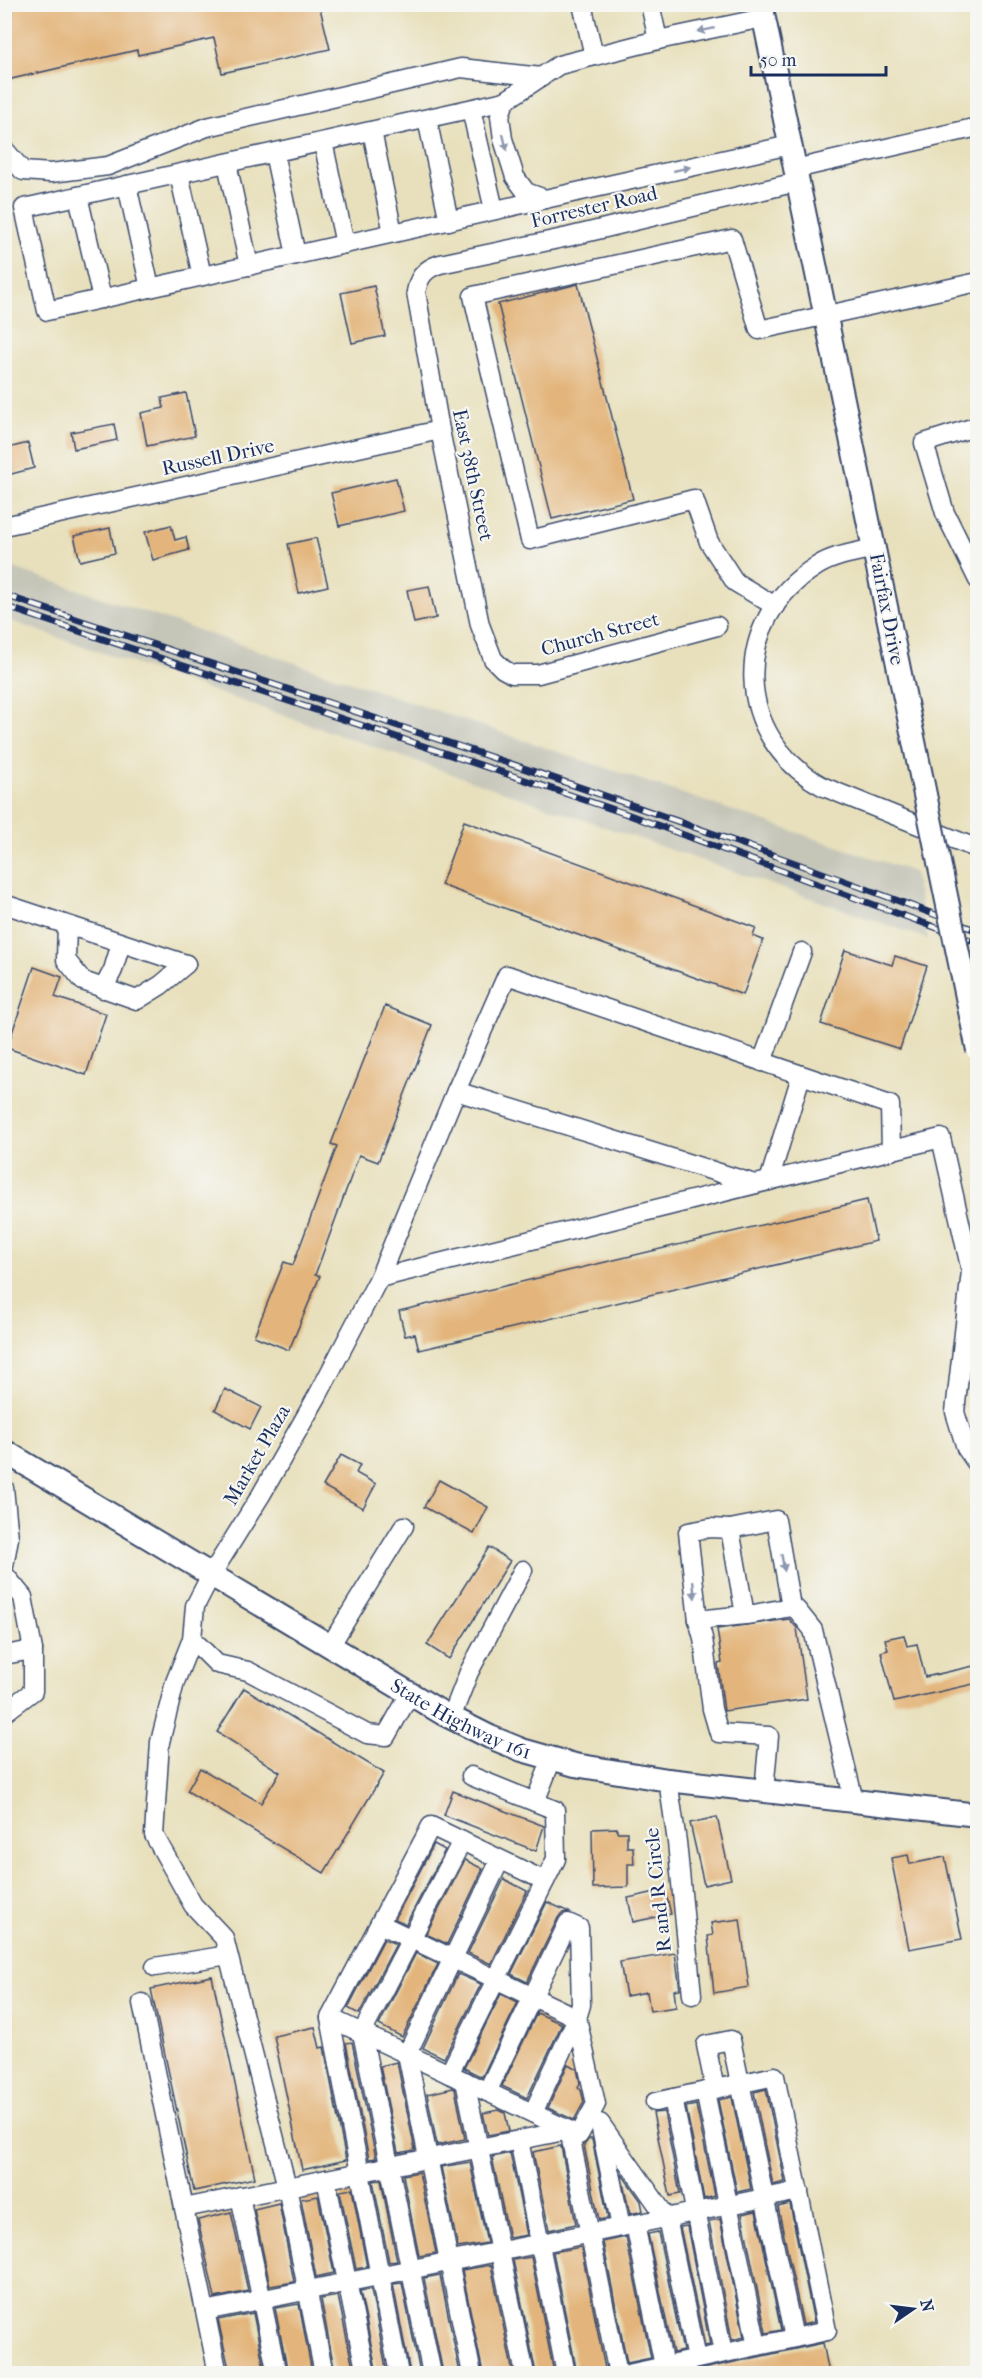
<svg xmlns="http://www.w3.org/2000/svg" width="982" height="2378" font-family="'IM FELL French Canon',serif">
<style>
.industrial{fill:#c5c5b8}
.building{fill:#e3b57c}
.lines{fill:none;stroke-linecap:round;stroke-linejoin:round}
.minor-casing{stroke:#3a4a6c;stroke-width:21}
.major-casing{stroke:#3a4a6c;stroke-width:26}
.minor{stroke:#fff;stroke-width:18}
.major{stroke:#fff;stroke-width:22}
.rail-casing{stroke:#1b2f5e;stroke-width:7}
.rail{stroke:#f6f6f2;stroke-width:4.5;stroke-dasharray:14;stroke-linecap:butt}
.major-bridge-casing{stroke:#3a4a6c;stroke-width:26;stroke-linecap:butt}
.major-bridge{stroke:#fff;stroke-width:22}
.oneway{fill:#8d97ae}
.labels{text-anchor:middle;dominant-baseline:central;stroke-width:4.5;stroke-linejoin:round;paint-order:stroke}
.street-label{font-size:20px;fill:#1b2f5e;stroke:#f6f6f2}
</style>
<rect width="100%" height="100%" fill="#f6f6f2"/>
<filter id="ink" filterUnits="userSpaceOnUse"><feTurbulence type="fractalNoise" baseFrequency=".0167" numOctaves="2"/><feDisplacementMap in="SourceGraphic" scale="12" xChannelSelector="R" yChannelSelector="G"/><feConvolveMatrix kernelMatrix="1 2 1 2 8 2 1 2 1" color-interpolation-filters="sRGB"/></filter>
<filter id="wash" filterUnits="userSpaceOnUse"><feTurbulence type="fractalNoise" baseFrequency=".008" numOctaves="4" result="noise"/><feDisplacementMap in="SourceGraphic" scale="24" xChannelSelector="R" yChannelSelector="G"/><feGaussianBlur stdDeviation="1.35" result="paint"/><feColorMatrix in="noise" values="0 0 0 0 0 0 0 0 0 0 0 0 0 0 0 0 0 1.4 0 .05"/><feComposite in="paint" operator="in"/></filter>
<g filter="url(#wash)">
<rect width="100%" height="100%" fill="#e8e0bc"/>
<path class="industrial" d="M5,565L914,872L928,939L5,619Z"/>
<g id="blocks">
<g class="building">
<path d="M4,4H319L330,49L222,73L214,38L138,55L137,50L7,80L4,67Z"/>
<path d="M578,284L633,499L552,519L498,304Z"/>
<path d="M374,286L385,336L352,343L341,293Z"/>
<path d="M186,393L195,436L147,446L141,413L164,408L162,398Z"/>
<path d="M114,424L117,440L74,449L71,432Z"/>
<path d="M28,443L34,468L4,476V449Z"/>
<path d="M396,478L404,511L339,526L331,493Z"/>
<path d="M171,525L175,540L186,537L189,550L153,560L145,532Z"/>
<path d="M110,528L115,553L80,561L74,536Z"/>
<path d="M316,538L328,586L299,593L288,544Z"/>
<path d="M429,586L436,618L414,623L407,590Z"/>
<path d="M464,821L756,928L753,936L763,940L743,995L441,885Z"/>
<path d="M845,950L892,965L895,956L927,966L900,1049L821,1024Z"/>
<path d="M34,967L62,977L55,997L106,1014L86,1075L7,1048Z"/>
<path d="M385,1006L432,1025L378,1162L359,1155L315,1275L320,1276L289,1350L254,1336L284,1262L293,1265L337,1146L331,1144Z"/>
<path d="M867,1200L876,1241L419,1350L415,1334L405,1336L399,1311Z"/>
<path d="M225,1389L261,1407L250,1429L215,1410Z"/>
<path d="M341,1455L360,1465L356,1473L376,1484L363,1508L323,1486Z"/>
<path d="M439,1480L488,1507L474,1534L424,1507Z"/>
<path d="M489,1547L510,1561L449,1659L427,1645Z"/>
<path d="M789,1619L797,1628L807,1699L724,1711L718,1664L722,1663L717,1629Z"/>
<path d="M904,1635L907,1646L917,1644L925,1677L978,1665V1683L894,1702L881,1652L888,1650L885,1639Z"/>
<path d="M244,1688L384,1773L324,1873L187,1791L200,1768L261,1803L280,1772L217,1732Z"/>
<path d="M453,1791L544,1826L536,1851L444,1815Z"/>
<path d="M717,1817L731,1879L704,1885L690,1823Z"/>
<path d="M617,1828V1832H627V1847H633L634,1864H628V1887L593,1888L592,1829Z"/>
<path d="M434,1844L445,1850L406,1924L395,1919Z"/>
<path d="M908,1855L910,1864L945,1857L962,1939L909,1949L891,1858Z"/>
<path d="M465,1860L483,1869L447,1944L426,1934Z"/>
<path d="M504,1879L527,1891L491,1964L468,1953Z"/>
<path d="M665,1890L671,1914L633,1922L628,1898Z"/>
<path d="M547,1902L569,1912L562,1913L558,1918L527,1982L511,1974Z"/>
<path d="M740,1919L749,1987L714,1993L708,1936L713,1935L711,1923Z"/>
<path d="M384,1939L396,1944L359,2014L348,2008Z"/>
<path d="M416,1953L438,1964L402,2037L379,2025Z"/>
<path d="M675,1953L680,1989L674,1990L676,2007L650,2011L647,1992L626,1996L620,1962Z"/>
<path d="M458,1974L481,1984L444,2058L423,2048Z"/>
<path d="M212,1976L255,2178L194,2191L151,1989Z"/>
<path d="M501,1994L518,2002L482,2077L464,2068Z"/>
<path d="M537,2013L562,2024L527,2098L502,2086Z"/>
<path d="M315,2027L320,2048L324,2047L346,2160L302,2170L274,2036Z"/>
<path d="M352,2042L376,2158L369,2159L346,2043Z"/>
<path d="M397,2062L415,2150L398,2153L380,2066Z"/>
<path d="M568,2064L577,2069L580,2083L578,2088L581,2090L584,2102L574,2120L548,2108Z"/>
<path d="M453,2088L455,2089L465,2139L437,2145L427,2094Z"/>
<path d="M766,2089L785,2182L773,2185L754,2092Z"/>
<path d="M732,2097L751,2189L737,2192L718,2100Z"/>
<path d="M696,2105L715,2196L704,2199L686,2107Z"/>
<path d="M499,2110L505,2113L509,2131L488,2135L483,2113Z"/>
<path d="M664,2112L680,2194L670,2196L653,2113Z"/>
<path d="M589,2139H592L608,2218L599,2220L584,2145Z"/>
<path d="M561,2146L576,2224L549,2230L533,2152Z"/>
<path d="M510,2153L527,2235L509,2238L492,2157Z"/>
<path d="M470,2162L487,2243L458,2248L441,2167Z"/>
<path d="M419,2172L436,2253L419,2256L403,2175Z"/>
<path d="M621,2173L641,2201L643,2211L630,2214Z"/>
<path d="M381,2180L397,2261L389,2262L373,2181Z"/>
<path d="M352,2189L367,2267L356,2269L340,2191Z"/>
<path d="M318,2196L334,2273L316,2277L301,2199Z"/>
<path d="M279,2203L294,2282L270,2286L254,2209Z"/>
<path d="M790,2204L814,2322L803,2325L778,2207Z"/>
<path d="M756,2211L781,2330L766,2333L742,2214Z"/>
<path d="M231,2212L248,2291L215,2298L198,2220Z"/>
<path d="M720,2219L744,2337L732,2340L709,2221Z"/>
<path d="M687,2226L710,2345L705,2346L680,2227Z"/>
<path d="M658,2232L683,2351L673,2353L648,2234Z"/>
<path d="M626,2237L651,2358L627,2363L603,2242Z"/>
<path d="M581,2247L605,2369L577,2373L553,2252Z"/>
<path d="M531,2257L554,2373H536L513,2260Z"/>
<path d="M491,2265L513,2373H483L462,2270Z"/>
<path d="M440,2275L460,2373H443L424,2278Z"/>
<path d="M402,2283L420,2373H410L393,2284Z"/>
<path d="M371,2289L387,2373H377L360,2291Z"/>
<path d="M338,2296L354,2373H335L321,2299Z"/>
<path d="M299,2304L312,2373H288L275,2308Z"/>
<path d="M253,2313L265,2373H230L218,2320Z"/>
<path d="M823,2343L829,2373H684Z"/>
</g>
</g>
</g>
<g filter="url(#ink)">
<use href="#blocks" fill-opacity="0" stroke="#3a4a6c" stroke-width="1.5"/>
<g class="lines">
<defs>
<g id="minor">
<path d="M582,4L594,56"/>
<path d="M650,4L658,40"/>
<path d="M763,18L658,40L559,65L505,101L500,116L503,139L515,177L526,192L545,199L790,145"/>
<path d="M505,101L24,208L47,311L545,199"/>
<path d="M471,109L494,210"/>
<path d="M427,119L449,221"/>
<path d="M372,131L393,233"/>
<path d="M323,142L345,244"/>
<path d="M4,149L23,171L51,173L108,166L207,127L461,68L542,77"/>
<path d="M274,153L296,255"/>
<path d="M227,163L249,266"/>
<path d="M795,169L978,127"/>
<path d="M179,174L202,276"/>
<path d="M127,185L150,288"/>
<path d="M78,196L102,299"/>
<path d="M978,426L924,443L945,513L978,580"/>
<path d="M4,526L440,430"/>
<path d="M874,548C855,553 834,555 817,566C729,620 733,739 824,787L978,849"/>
<path d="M775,606L735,582L709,542L694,499L530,540L473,296L732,239L759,330L978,282"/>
<path d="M717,626L538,674H512L503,669L493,659L480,625L440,430L416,292C419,276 425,269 440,264L568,237L797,182"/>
<path d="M4,904L186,964"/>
<path d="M67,925L66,960L83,981L137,1000L161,985L186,964"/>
<path d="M103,989L113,970L121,943"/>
<path d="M762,1062L802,952"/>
<path d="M456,1091L755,1184"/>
<path d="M769,1181L801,1076"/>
<path d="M379,1278L456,1091L507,975L890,1105L891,1151"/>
<path d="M4,1488L9,1538L4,1566"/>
<path d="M730,1529L745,1615"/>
<path d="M4,1574L23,1597L33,1650V1691L4,1713"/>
<path d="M698,1620L754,1614L791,1607L797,1610L813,1630L854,1801"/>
<path d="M192,1639L175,1682L160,1742L154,1835L193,1905L224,1938L287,2187L324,2374"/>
<path d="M330,1646L404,1526"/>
<path d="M4,1655L33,1650"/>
<path d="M410,1694L386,1736L367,1734L248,1671L217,1664L192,1639L195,1606L211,1575L261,1495L318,1395L379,1278L941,1138L971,1271L955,1412L966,1448L978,1465"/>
<path d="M451,1718L469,1672L523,1570"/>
<path d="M471,1776L535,1802"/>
<path d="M668,1780L677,1842L692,1995"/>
<path d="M764,1791L769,1736L719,1733L712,1709L703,1638L698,1620L688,1532L710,1528L730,1529L776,1520L791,1607"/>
<path d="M380,1924C446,1955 512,1987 577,2018L581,2005L579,1928L568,1923L487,2092"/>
<path d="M155,1967L228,1955"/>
<path d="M142,2003L218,2374"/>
<path d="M330,2018L579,2135L596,2104L577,2018"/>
<path d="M449,2074L556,1859L555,1810L535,1802L552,1759"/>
<path d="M465,2081L525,2374"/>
<path d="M715,2089L706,2045L731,2040L794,2338"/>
<path d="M705,2091L757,2346"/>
<path d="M673,2098L723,2353"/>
<path d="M533,2113L577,2018"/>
<path d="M600,2123L667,2218L696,2359"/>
<path d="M601,2129L621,2227"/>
<path d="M519,2140L566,2374"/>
<path d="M326,2179L366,2374"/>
<path d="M240,2196L277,2374"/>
<path d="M184,2208L569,2130L618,2374"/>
<path d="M635,2224L664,2366"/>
<path d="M205,2311L799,2191"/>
<path d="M399,2374L330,2018L431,1826L545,1881"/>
<path d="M432,2374L362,2033L462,1841"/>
<path d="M472,2374L407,2054L500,1860"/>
<path d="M628,2374L827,2331L775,2076L655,2102"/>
</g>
<g id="major">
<path d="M761,4L890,626"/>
<path id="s1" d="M4,1451L444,1714L490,1737L522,1750L575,1765L668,1780L978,1815"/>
</g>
</defs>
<use href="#minor" class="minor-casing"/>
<use href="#major" class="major-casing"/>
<use href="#minor" class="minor"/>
<use href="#major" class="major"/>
<defs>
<g id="rail">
<path d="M4,595C330,704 657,808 978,931"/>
<path d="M4,606L624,813L978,943"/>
</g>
</defs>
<use href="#rail" class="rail-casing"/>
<use href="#rail" class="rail"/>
<defs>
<path id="major-bridge" d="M890,626L978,1050"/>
</defs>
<use href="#major-bridge" class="major-bridge-casing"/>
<use href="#major-bridge" class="major-bridge"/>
</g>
<defs><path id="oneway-solid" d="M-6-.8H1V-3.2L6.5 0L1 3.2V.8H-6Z" transform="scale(1.5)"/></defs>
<g class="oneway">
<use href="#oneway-solid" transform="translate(706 30) rotate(168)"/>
<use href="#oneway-solid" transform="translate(505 142) rotate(76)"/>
<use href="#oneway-solid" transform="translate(682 169) rotate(-13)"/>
<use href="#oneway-solid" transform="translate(783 1563) rotate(80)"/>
<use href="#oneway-solid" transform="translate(694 1590) rotate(84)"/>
</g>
</g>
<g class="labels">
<g class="street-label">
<text transform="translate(594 207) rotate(-13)">Forrester Road</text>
<text transform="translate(218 457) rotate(-12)">Russell Drive</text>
<text transform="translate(473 475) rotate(78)">East 38th Street</text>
<text transform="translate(887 609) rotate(79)">Fairfax Drive</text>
<text transform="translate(600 634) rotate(-15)">Church Street</text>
<text transform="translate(257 1455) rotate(-60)">Market Plaza</text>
<text stroke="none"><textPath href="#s1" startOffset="530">State Highway 161</textPath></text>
<text transform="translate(658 1890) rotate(-96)">R and R Circle</text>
</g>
</g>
<rect width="982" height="2378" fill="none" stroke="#f6f6f2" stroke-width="24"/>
<g transform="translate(913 2309) rotate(76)" stroke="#f6f6f2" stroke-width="4.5" paint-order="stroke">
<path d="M0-4.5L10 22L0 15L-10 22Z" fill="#1b2f5e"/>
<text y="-9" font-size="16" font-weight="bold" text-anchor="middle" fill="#1b2f5e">N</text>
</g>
<path d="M751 66v9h135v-9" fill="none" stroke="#1b2f5e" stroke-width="3"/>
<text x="760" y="66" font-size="18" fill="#1b2f5e" stroke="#f6f6f2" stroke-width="4.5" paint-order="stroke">50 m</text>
</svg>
